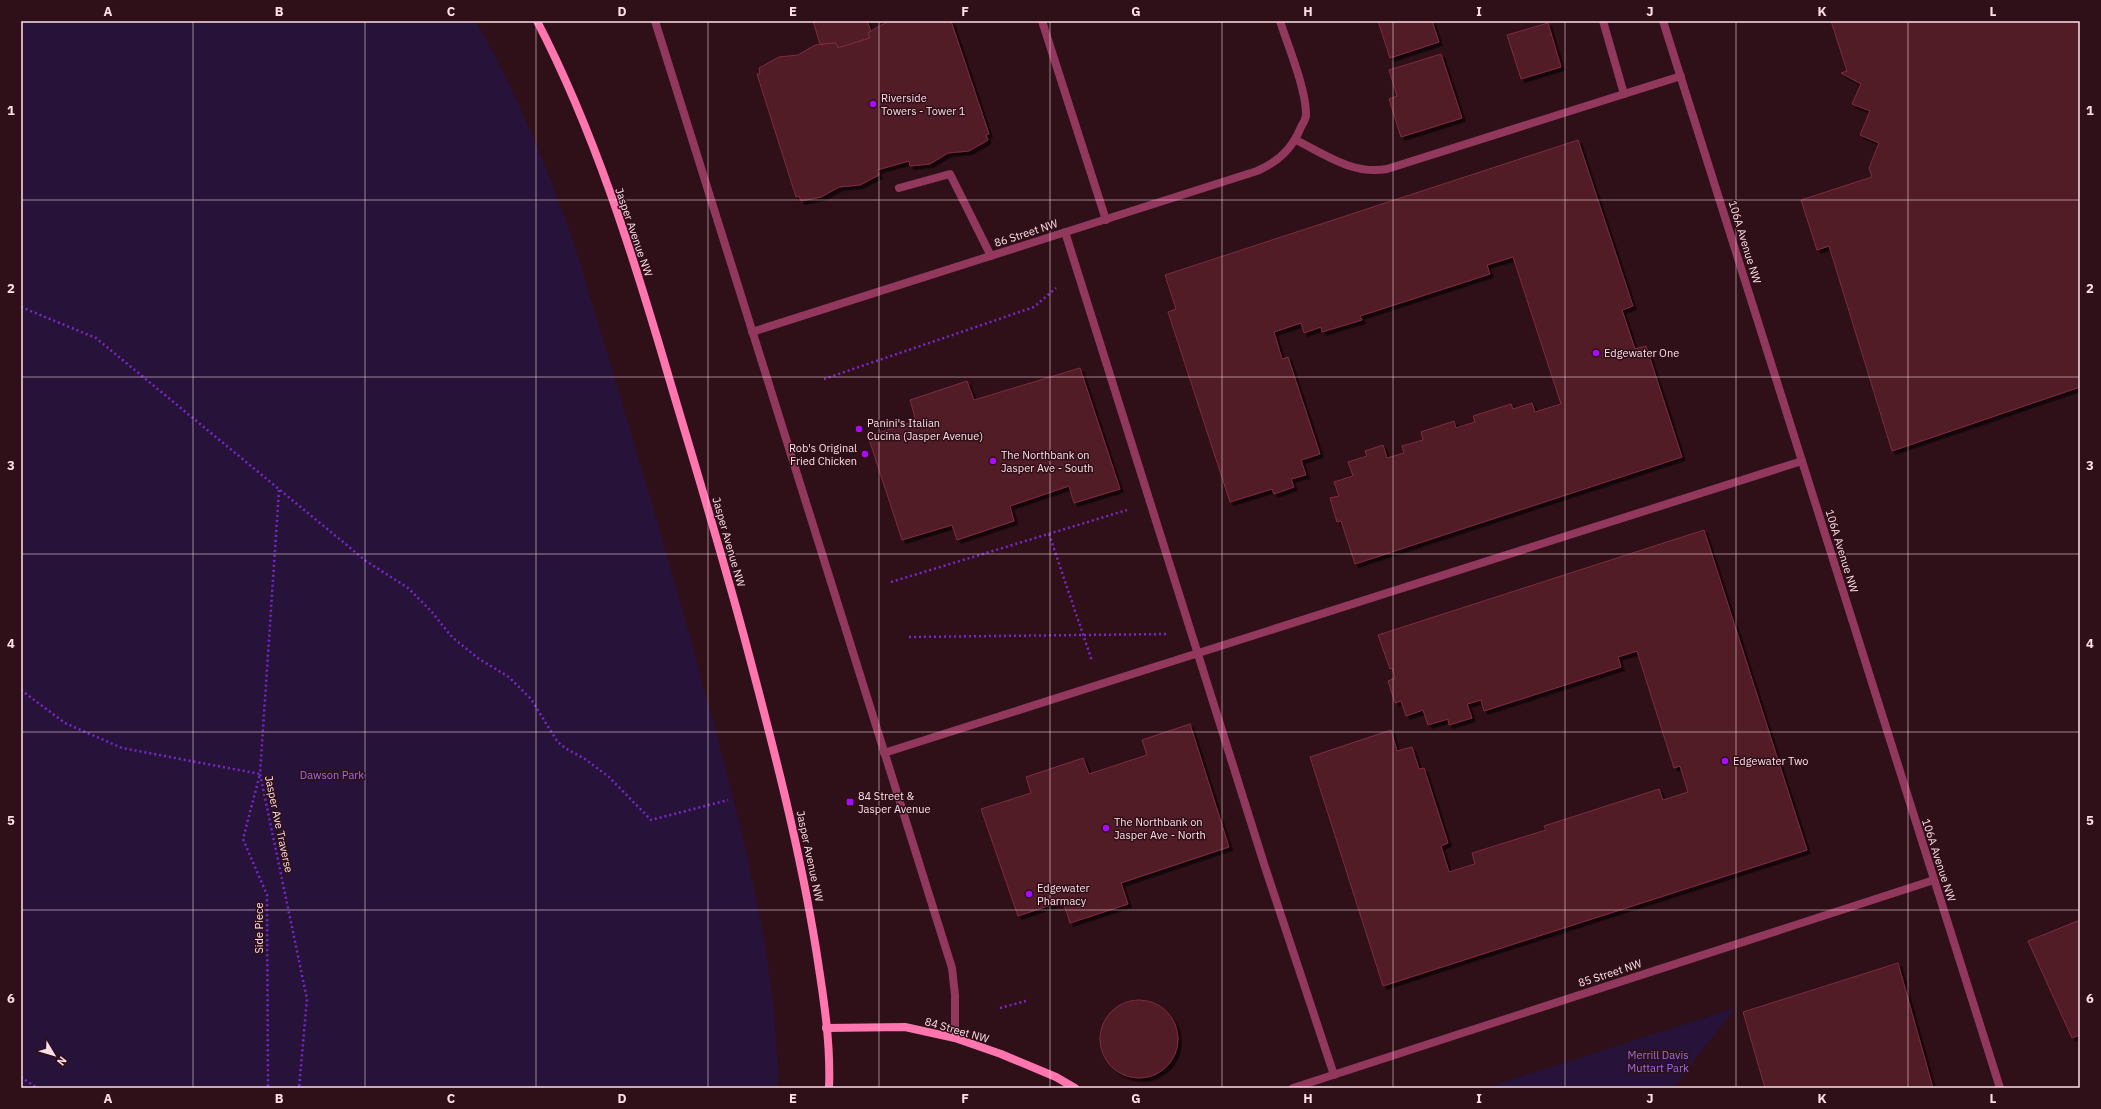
<svg xmlns="http://www.w3.org/2000/svg" width="2101" height="1109" font-family="'IBM Plex Sans',sans-serif">
<style>
.green{fill:#271239}
.building{fill:#511b28;stroke:#7f2b3f;filter:url(#shadow)}
.lines{fill:none;stroke-linecap:round;stroke-linejoin:round}
.path{stroke:#7828c9;stroke-width:2.5;stroke-dasharray:2 3;stroke-linecap:butt}
.lane{stroke:#91385c;stroke-width:8}
.street{stroke:#91385c;stroke-width:8}
.secondary{stroke:#ff75ae;stroke-width:8}
.grid{fill:none;stroke:#ffdee9;stroke-width:1;stroke-opacity:0.55}
.poi-dot{fill:#ac0aff;stroke:#2f1018;stroke-width:1.5}
.labels{text-anchor:middle;dominant-baseline:central;stroke-width:3;stroke-linejoin:round;paint-order:stroke}
.poi-label{font-size:11px;fill:#ffdee9;stroke:#2f1018;text-anchor:start}
.street-label{font-size:11px;fill:#ffdee9;stroke:#2f1018}
.park-label{font-size:11px;fill:#966fec;stroke:#2f1018}
.neatline{fill:none;stroke:#ffdee9;stroke-width:1.5}
.grid-label{font-size:13px;text-anchor:middle;font-weight:bold;fill:#ffdee9}
</style>
<defs>
<filter id="shadow"><feDropShadow dx="3.5" dy="3.5" stdDeviation="0" flood-color="#0009"/></filter>
</defs>
<rect width="100%" height="100%" fill="#2f1018"/>
<g class="green">
<path d="M21,21H476C517,94 549,170 576,250C623,406 671,563 713,721C745,842 777,963 778,1088H21Z"/>
<path d="M1735,1008L1673,1088H1486Z"/>
</g>
<g class="building">
<path d="M813,21H867L871,31L868,33L870,38L838,48L836,43L820,44Z"/>
<path d="M897,21H951L989,134L986,135L988,140L969,151L948,153L930,164L910,166L909,161L877,170L879,175L860,185L839,187L821,197L801,201L799,196L796,197L757,74H760L759,68L779,57L798,55L815,45L836,43L838,48L870,38L868,33L871,31L887,22Z"/>
<path d="M1378,21H1432L1439,42L1390,58Z"/>
<path d="M1831,21H2080V387L1892,451L1829,246L1817,250L1801,200L1872,177L1869,168L1879,143L1860,135L1870,111L1852,104L1861,84L1841,73L1847,71Z"/>
<path d="M1548,23L1561,67L1521,79L1507,35Z"/>
<path d="M1441,54L1462,118L1401,137L1389,99L1397,96L1389,70Z"/>
<path d="M1578,140L1633,306L1622,310L1635,349L1646,346L1682,457L1355,564L1341,521L1337,522L1330,498L1339,496L1334,482L1353,476L1348,462L1367,456L1365,451L1383,445L1387,458L1404,453L1402,446L1423,440L1421,432L1454,421L1456,428L1475,422L1473,416L1511,404L1513,409L1532,403L1535,412L1561,404L1513,257L1487,265L1490,274L1360,316L1362,320L1322,332L1321,327L1304,333L1301,323L1274,332L1282,359L1288,357L1320,454L1301,460L1306,475L1291,479L1294,487L1274,494L1272,489L1230,502L1168,312L1176,309L1165,275Z"/>
<path d="M1080,368L1120,489L1074,503L1069,486L1010,506L1014,521L957,540L952,525L902,540L868,436L916,421L910,400L967,381L974,400Z"/>
<path d="M1704,530L1807,850L1383,986L1310,757L1391,730L1397,751L1412,747L1419,769L1424,768L1448,843L1441,846L1449,872L1475,864L1472,853L1546,830L1544,826L1659,789L1663,800L1688,792L1680,766L1674,768L1637,651L1618,657L1621,667L1484,711L1481,700L1467,704L1472,718L1449,725L1448,719L1428,725L1423,710L1406,716L1401,701L1395,703L1388,681L1395,678L1392,668L1390,669L1378,635Z"/>
<path d="M1190,724L1229,847L1121,883L1128,904L1070,923L1063,901L1018,916L981,809L1031,793L1026,777L1083,758L1089,774L1147,755L1142,740Z"/>
<path d="M2080,920V1035L2072,1038L2028,941Z"/>
<path d="M1898,963L1933,1088H1765L1743,1012Z"/>
<circle cx="1139" cy="1039" r="39"/>
</g>
<g class="lines">
<g class="path">
<path d="M21,307L96,338L366,561L408,588L431,611L452,637L479,659L509,677L531,699L557,741L565,748L585,759L609,777L651,820L728,800"/>
<path d="M824,379L1034,307L1056,288"/>
<path d="M279,490L260,774L307,999L299,1088"/>
<path d="M1049,534L1092,661"/>
<path d="M891,582L1127,510"/>
<path d="M909,637L1167,634"/>
<path d="M21,690L65,723L122,748L260,774L243,839L267,895L268,1088"/>
<path d="M1000,1008L1026,1001"/>
<path d="M21,1077L37,1088"/>
</g>
<g class="lane">
<path d="M1042,21L1106,220"/>
<path d="M1603,21L1624,94"/>
<path d="M1296,140C1326,155 1353,175 1387,169L1681,76"/>
<path d="M899,188L950,174L991,256"/>
<path d="M1065,232L1265,867L1334,1075"/>
</g>
<g class="street">
<path d="M655,21L952,968L955,995V1038"/>
<path d="M1663,21L2000,1088"/>
<path d="M752,332L1257,171C1278,162 1292,149 1301,127C1303,124 1305,120 1306,116C1307,91 1288,46 1280,21"/>
<path d="M884,753L1802,461"/>
<path d="M1293,1088L1934,880"/>
</g>
<g class="secondary">
<path d="M537,21C594,131 632,252 667,371C695,466 724,560 749,655C775,753 800,850 816,949C823,994 831,1042 829,1088"/>
<path d="M826,1028L905,1027L955,1038L1001,1054L1056,1077L1075,1088"/>
</g>
</g>
<path class="grid" d="M193,21V1088M365,21V1088M536,21V1088M708,21V1088M879,21V1088M1050,21V1088M1222,21V1088M1393,21V1088M1565,21V1088M1736,21V1088M1908,21V1088M21,200H2080M21,377H2080M21,554H2080M21,732H2080M21,910H2080"/>
<g class="poi-dot">
<circle cx="873" cy="104" r="4"/>
<circle cx="1596" cy="353" r="4"/>
<circle cx="859" cy="429" r="4"/>
<circle cx="865" cy="454" r="4"/>
<circle cx="993" cy="461" r="4"/>
<circle cx="1725" cy="761" r="4"/>
<rect x="846" y="798" width="8" height="8" rx="2"/>
<circle cx="1106" cy="828" r="4"/>
<circle cx="1029" cy="894" r="4"/>
</g>
<g class="labels">
<g class="poi-label">
<text x="881" y="98">Riverside<tspan x="881" dy="13">Towers - Tower 1</tspan></text>
<text x="1604" y="353">Edgewater One</text>
<text x="867" y="423">Panini's Italian<tspan x="867" dy="13">Cucina (Jasper Avenue)</tspan></text>
<text x="857" y="448" text-anchor="end">Rob's Original<tspan x="857" dy="13">Fried Chicken</tspan></text>
<text x="1001" y="455">The Northbank on<tspan x="1001" dy="13">Jasper Ave - South</tspan></text>
<text x="1733" y="761">Edgewater Two</text>
<text x="858" y="796">84 Street &amp;<tspan x="858" dy="13">Jasper Avenue</tspan></text>
<text x="1114" y="822">The Northbank on<tspan x="1114" dy="13">Jasper Ave - North</tspan></text>
<text x="1037" y="888">Edgewater<tspan x="1037" dy="13">Pharmacy</tspan></text>
</g>
<g class="street-label">
<text transform="translate(634 232) rotate(71)">Jasper Avenue NW</text>
<text transform="translate(1026 233) rotate(-18)">86 Street NW</text>
<text transform="translate(1745 242) rotate(73)">106A Avenue NW</text>
<text transform="translate(729 542) rotate(74)">Jasper Avenue NW</text>
<text transform="translate(1842 551) rotate(73)">106A Avenue NW</text>
<text transform="translate(279 824) rotate(78)">Jasper Ave Traverse</text>
<text transform="translate(810 856) rotate(78)">Jasper Avenue NW</text>
<text transform="translate(1939 860) rotate(72)">106A Avenue NW</text>
<text transform="translate(259 928) rotate(-90)">Side Piece</text>
<text transform="translate(1610 973) rotate(-18)">85 Street NW</text>
<text transform="translate(957 1030) rotate(16)">84 Street NW</text>
</g>
<g class="park-label">
<text x="332" y="775">Dawson Park</text>
<text x="1658" y="1055">Merrill Davis<tspan x="1658" dy="13">Muttart Park</tspan></text>
</g>
</g>
<rect width="2101" height="1109" fill="none" stroke="#2f1018" stroke-width="44"/>
<g transform="translate(54 1055) rotate(128)" stroke="#2f1018" stroke-width="3" paint-order="stroke">
<path d="M0-3L7 15L0 10L-7 15Z" fill="#ffdee9"/>
<text y="-6" font-size="11" font-weight="bold" text-anchor="middle" fill="#ffdee9">N</text>
</g>
<rect x="22" y="22" width="2057" height="1065" class="neatline"/>
<g class="grid-label">
<text x="108" y="16">A</text>
<text x="279" y="16">B</text>
<text x="451" y="16">C</text>
<text x="622" y="16">D</text>
<text x="793" y="16">E</text>
<text x="965" y="16">F</text>
<text x="1136" y="16">G</text>
<text x="1308" y="16">H</text>
<text x="1479" y="16">I</text>
<text x="1650" y="16">J</text>
<text x="1822" y="16">K</text>
<text x="1993" y="16">L</text>
<text x="11" y="115">1</text>
<text x="2090" y="115">1</text>
<text x="11" y="293">2</text>
<text x="2090" y="293">2</text>
<text x="11" y="470">3</text>
<text x="2090" y="470">3</text>
<text x="11" y="648">4</text>
<text x="2090" y="648">4</text>
<text x="11" y="825">5</text>
<text x="2090" y="825">5</text>
<text x="11" y="1003">6</text>
<text x="2090" y="1003">6</text>
<text x="108" y="1103">A</text>
<text x="279" y="1103">B</text>
<text x="451" y="1103">C</text>
<text x="622" y="1103">D</text>
<text x="793" y="1103">E</text>
<text x="965" y="1103">F</text>
<text x="1136" y="1103">G</text>
<text x="1308" y="1103">H</text>
<text x="1479" y="1103">I</text>
<text x="1650" y="1103">J</text>
<text x="1822" y="1103">K</text>
<text x="1993" y="1103">L</text>
</g>
</svg>
